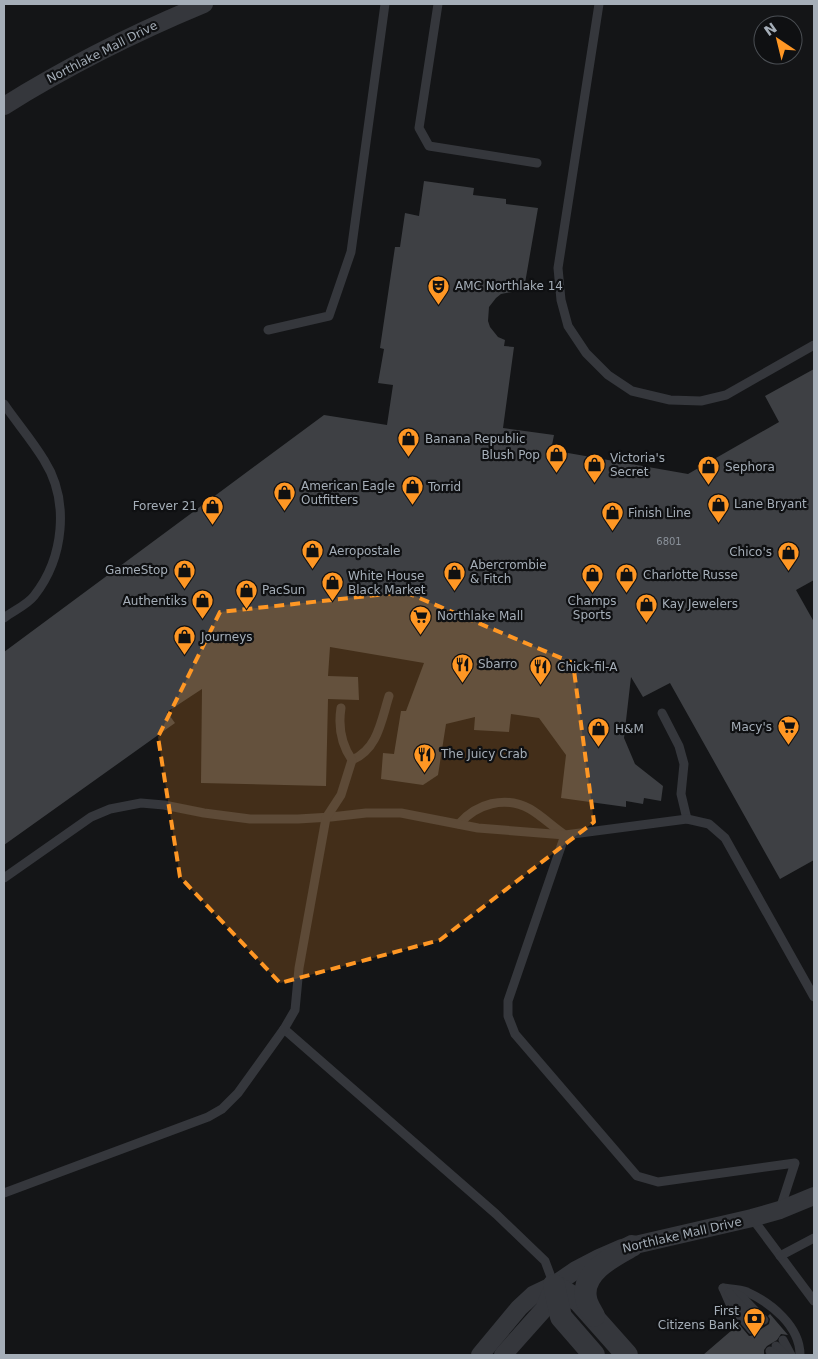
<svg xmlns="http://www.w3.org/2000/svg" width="818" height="1359" font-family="'DejaVu Sans',sans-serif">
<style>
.building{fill:#3e4044}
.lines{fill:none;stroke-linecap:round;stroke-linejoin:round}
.service{stroke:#35373c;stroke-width:9}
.minor{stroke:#35373c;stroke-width:18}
.tertiary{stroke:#35373c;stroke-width:22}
.marked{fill:#ff9724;fill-opacity:0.2;stroke:#ff9724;stroke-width:4;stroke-dasharray:10 6;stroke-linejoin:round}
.labels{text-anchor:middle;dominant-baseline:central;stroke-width:4.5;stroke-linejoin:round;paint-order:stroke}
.number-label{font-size:10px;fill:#8b929b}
.street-label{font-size:12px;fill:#a5aeb8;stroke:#0f1012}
.poi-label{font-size:12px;fill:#a5aeb8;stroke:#0f1012;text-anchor:start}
</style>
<rect width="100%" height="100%" fill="#141517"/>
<g class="building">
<path d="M424,181L474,188L473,195L506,199V204L538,208L524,289L513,287L512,292L501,294L496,298L489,307L488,321L490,327L498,337L505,340L504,346L514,347L503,428L554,435L551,450L688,474L779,422L765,396L814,369V580L796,590L814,622V860L780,879L670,683L643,697L631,677L624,738L635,764L663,786L661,801L644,798L643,804L626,801V807L561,798L566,755L539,718L511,714L509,732L474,730L475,717L446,724L438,775L423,785L381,779L383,753L394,754L401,711H406L424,663L330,647L328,676L358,677L359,700L328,699L326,786L201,783L202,689L167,712L175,723L4,845V652L324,415L387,425L393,385L378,383L384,349L380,348L395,247H400L405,213L419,216Z"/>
<path d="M770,1314L788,1335L781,1334L777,1340L767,1346L764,1350V1355H703L739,1324L749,1336L756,1335L758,1331L769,1324L770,1319L768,1316Z"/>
</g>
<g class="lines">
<g class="service">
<path d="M438,4L419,128L429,146L537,163"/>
<path d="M599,4L558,268L561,300L568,326L586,353L608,375L632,391L670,400L701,401L726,395L814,345"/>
<path d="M268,330L329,316L351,252L385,4"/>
<path d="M4,404C17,423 32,440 44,460C70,501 64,558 34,596C27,605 13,611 4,618"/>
<path d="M662,713L679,746L684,764L681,794L687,819"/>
<path d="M352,760C378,749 381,721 389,696"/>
<path d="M459,824C476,804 505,795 530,809C542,816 553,827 565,835L508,1001V1016L515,1034L637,1176L658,1182L795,1163L780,1209"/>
<path d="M4,878L91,817L110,809L141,803L164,805L204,813L250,819H298L331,817L366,813H401L478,828L565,835L687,819L709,824L725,838L814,997"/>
<path d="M284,1029L496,1214L545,1261L554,1285"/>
<path d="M4,1193L208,1117L222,1109L238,1093L284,1029L295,1010L299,968L326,818L341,795L352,760C341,744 338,727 341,708"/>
<path d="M752,1218L814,1301"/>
<path d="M780,1256L814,1238"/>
<path d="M723,1288C731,1289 740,1289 747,1292C771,1303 800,1326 800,1355"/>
<path d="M723,1288L730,1304L752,1330"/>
<path d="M732,1292L742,1297L764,1320"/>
<path d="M729,1293L758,1325"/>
<path d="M783,1340L791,1355"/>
<path d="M776,1346L785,1355"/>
<path d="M770,1351L776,1355"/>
</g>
<g class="minor">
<path d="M4,106C68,66 134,33 204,4"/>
<path d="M480,1355L519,1308L533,1295L554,1285L576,1270L599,1258L622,1248L752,1218L780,1210L814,1196"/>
<path d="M503,1355L544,1309L554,1285"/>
</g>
<g class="tertiary">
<path d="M554,1285L579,1301L627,1355"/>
<path d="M554,1285L561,1317L594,1355"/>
<path d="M594,1316C591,1310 587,1305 586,1298C581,1272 614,1256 632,1246"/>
</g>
</g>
<path class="marked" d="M405,592L573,663L594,822L440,940L280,983L180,877L158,737L220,612Z"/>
<defs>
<symbol id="theatre-pin" viewBox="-11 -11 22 30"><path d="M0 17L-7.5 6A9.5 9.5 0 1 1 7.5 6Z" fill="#ff9724" stroke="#0f1012"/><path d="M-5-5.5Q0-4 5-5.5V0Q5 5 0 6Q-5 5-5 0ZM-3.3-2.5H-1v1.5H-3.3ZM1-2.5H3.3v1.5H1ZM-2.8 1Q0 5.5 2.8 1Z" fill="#111"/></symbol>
<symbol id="shop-pin" viewBox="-11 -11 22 30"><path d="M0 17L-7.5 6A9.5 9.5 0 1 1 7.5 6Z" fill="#ff9724" stroke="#0f1012"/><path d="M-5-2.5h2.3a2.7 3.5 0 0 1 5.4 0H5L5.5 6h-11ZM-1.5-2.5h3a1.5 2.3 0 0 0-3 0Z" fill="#111"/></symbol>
<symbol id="supermarket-pin" viewBox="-11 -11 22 30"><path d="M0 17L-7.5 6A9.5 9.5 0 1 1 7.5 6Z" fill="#ff9724" stroke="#0f1012"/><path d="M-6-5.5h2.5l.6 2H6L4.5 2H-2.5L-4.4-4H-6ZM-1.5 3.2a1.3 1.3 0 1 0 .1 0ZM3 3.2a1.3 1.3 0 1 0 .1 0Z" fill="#111"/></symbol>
<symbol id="restaurant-pin" viewBox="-11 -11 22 30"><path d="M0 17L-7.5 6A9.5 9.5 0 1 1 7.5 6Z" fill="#ff9724" stroke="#0f1012"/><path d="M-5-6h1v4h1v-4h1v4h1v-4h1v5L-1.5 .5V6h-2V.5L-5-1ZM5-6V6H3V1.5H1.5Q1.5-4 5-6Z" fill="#111"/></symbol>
<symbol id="bank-pin" viewBox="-11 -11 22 30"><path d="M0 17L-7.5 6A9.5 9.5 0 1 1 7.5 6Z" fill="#ff9724" stroke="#0f1012"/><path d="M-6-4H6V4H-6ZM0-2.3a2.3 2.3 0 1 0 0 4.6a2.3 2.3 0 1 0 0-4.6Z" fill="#111"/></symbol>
</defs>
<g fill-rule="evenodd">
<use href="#theatre-pin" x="426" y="274" width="25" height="34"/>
<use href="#shop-pin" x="396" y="426" width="25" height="34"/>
<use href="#shop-pin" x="544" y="442" width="25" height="34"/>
<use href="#shop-pin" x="582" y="452" width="25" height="34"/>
<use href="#shop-pin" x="696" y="454" width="25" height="34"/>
<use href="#shop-pin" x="400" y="474" width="25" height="34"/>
<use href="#shop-pin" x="272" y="480" width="25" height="34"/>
<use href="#shop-pin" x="706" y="492" width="25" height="34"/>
<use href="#shop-pin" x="200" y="494" width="25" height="34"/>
<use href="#shop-pin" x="600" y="500" width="25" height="34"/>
<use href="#shop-pin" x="300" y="538" width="25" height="34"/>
<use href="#shop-pin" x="776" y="540" width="25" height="34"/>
<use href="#shop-pin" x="172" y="558" width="25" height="34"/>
<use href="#shop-pin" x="442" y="560" width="25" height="34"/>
<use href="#shop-pin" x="580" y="562" width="25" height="34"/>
<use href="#shop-pin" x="614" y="562" width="25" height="34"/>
<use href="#shop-pin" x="320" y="570" width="25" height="34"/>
<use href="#shop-pin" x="234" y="578" width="25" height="34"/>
<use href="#shop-pin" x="190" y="588" width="25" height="34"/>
<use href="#shop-pin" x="634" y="592" width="25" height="34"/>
<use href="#supermarket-pin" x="408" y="604" width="25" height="34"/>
<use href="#shop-pin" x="172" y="624" width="25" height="34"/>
<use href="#restaurant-pin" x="450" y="652" width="25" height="34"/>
<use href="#restaurant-pin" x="528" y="654" width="25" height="34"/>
<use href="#supermarket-pin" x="776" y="714" width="25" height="34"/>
<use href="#shop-pin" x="586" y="716" width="25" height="34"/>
<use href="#restaurant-pin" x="412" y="742" width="25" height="34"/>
<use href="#bank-pin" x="742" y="1306" width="25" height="34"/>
</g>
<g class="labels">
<g class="number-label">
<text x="669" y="541">6801</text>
</g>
<g class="street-label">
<text transform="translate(102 52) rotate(-27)">Northlake Mall Drive</text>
<text transform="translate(682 1235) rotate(-13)">Northlake Mall Drive</text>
</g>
<g class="poi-label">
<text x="455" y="286">AMC Northlake 14</text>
<text x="425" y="439">Banana Republic</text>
<text x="540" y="455" text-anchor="end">Blush Pop</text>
<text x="610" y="458">Victoria's<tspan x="610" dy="14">Secret</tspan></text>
<text x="725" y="467">Sephora</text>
<text x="301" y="486">American Eagle<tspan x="301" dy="14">Outfitters</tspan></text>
<text x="428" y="487">Torrid</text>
<text x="734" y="504">Lane Bryant</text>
<text x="197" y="506" text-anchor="end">Forever 21</text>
<text x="628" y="513">Finish Line</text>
<text x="329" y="551">Aeropostale</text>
<text x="772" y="552" text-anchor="end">Chico's</text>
<text x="470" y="565">Abercrombie<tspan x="470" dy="14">&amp; Fitch</tspan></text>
<text x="168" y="570" text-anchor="end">GameStop</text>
<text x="643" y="575">Charlotte Russe</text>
<text x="348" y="576">White House<tspan x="348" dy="14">Black Market</tspan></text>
<text x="262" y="590">PacSun</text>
<text x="187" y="601" text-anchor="end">Authentiks</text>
<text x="592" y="601" text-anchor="middle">Champs<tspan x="592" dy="14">Sports</tspan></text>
<text x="662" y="604">Kay Jewelers</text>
<text x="437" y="616">Northlake Mall</text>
<text x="201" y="637">Journeys</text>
<text x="478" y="664">Sbarro</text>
<text x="557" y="667">Chick-fil-A</text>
<text x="772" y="727" text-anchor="end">Macy's</text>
<text x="615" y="729">H&amp;M</text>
<text x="441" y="754">The Juicy Crab</text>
<text x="739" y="1311" text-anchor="end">First<tspan x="739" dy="14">Citizens Bank</tspan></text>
</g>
</g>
<rect width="818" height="1359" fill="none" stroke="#a5aeb8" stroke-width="10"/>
<g transform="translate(778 40) rotate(325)"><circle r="24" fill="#0f1012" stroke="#4b4f54"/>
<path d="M0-4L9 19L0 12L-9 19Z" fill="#ff9724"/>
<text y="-8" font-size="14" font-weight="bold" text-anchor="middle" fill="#a5aeb8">N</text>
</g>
</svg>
